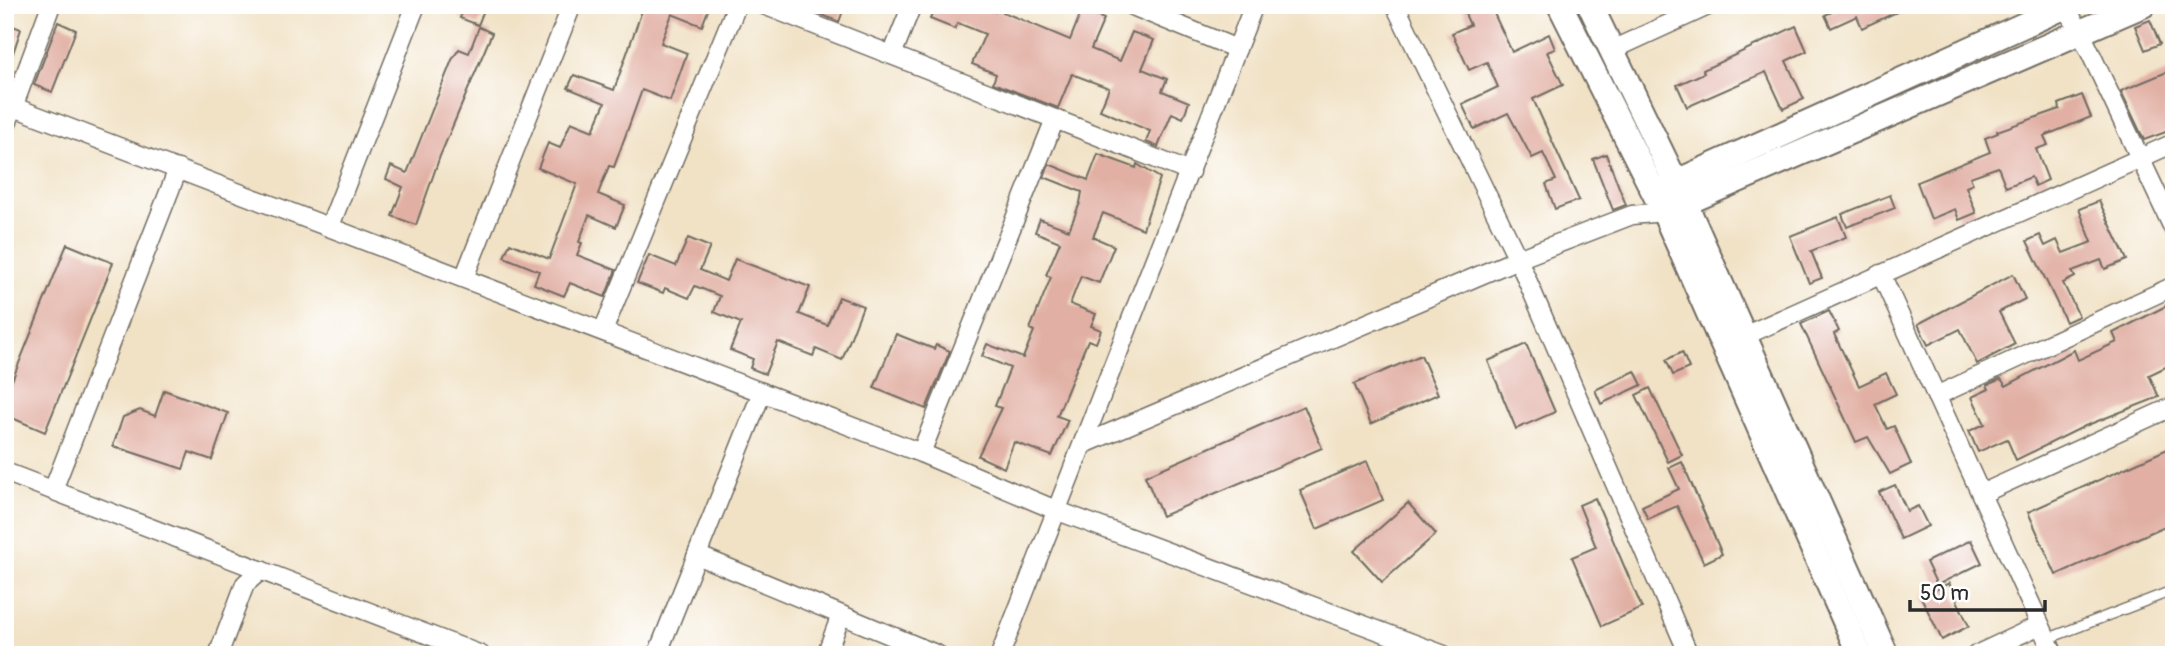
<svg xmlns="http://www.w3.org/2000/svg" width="2179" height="660" font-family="Pangolin,sans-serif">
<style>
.building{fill:#e1afa3}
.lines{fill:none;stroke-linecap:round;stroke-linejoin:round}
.service-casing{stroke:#706b61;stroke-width:12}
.minor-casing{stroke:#706b61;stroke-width:21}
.secondary-casing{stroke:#706b61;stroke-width:28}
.service{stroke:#fff;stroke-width:9}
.minor{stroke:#fff;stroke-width:18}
.secondary{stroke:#fff;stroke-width:24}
</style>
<rect width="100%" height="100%" fill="#fff"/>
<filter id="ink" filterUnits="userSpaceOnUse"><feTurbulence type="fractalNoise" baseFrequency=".0143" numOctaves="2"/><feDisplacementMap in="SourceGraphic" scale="14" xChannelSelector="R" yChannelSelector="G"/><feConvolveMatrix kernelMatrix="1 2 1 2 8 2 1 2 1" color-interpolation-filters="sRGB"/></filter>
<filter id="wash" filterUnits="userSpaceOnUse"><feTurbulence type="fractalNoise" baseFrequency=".00686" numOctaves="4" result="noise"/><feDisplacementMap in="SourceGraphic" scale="28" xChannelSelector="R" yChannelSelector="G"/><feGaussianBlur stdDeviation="1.57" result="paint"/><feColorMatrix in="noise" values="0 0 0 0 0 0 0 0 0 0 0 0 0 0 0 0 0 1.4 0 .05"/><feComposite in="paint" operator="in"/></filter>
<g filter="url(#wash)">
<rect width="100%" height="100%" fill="#f1e2c6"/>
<g id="blocks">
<g class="building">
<path d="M465,5H486L478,25L460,18Z"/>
<path d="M644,5H710L702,26L672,14L661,43L687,53L670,101L642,90L614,167L609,166L598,194L625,205L616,227L589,215L579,242L582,243L577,255L616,270L605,297L570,283L564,296L534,284L539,271L504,257L510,243L549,259L577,184L538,168L548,143L560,148L571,122L593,131L605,103L568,88L574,75L614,90Z"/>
<path d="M799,5H845L839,22Z"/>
<path d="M936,5H979L995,12L996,9L1070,40L1082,10L1104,19L1091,49L1120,61L1132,32L1154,40L1142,69L1167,79L1162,91L1189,102L1183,118L1172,113L1158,147L1146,142L1150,131L1100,110L1109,88L1072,74L1058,108L993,83L996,74L972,64L985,34L958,23L955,29L930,19Z"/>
<path d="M1461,5H1490L1512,52L1549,34L1555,49L1547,52L1563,85L1533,99L1579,200L1555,209L1546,184L1556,180L1543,153L1532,158L1508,113L1474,129L1462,104L1498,87L1487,62L1469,70L1452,33L1470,25Z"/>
<path d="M1834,5H1912L1862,28L1857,16L1831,28L1825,15L1836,10Z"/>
<path d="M2150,20L2160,44L2145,50L2135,26Z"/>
<path d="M58,22L76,30L52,92L34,85Z"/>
<path d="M5,23L21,29L8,68L5,67Z"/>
<path d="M1796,26L1807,51L1786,61L1804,99L1783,109L1766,72L1687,107L1677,85L1704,73L1703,70Z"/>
<path d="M479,27L492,33L440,156L416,225L392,216L403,187L386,179L391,166L407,173L452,60L459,49L469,53Z"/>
<path d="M2174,69V129L2144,140L2121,91Z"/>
<path d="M2082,95L2091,117L2044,136L2048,145L2036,149L2048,180L2035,186L2031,177L2006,187L1998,167L1970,177L1973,184L1966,187L1976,213L1959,220L1955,209L1931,219L1917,182L1990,152L1985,138L1998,133L1997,131L2060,109L2059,104Z"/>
<path d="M1098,154L1136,168L1137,164L1160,178L1143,229L1103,213L1093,237L1114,246L1099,283L1081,276L1070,304L1096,314L1091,326L1101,330L1096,343L1088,340L1057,416L1068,420L1052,456L1014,442L1004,468L978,456L1001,408L995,406L1010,368L982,356L987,344L1023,358L1034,331L1030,329L1051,277L1046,275L1060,242L1035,232L1040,219L1069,230L1080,203L1082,192L1044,177L1049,164L1088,180Z"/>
<path d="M1606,154L1626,205L1613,210L1593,159Z"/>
<path d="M1890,195L1895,208L1847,227L1842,214Z"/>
<path d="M2099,201L2127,260L2105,269L2101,260L2072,271L2075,277L2063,283L2079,316L2066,322L2027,241L2040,235L2045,246L2057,240L2063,253L2092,242L2079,209Z"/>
<path d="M1838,217L1846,237L1811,251L1822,278L1809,283L1790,236Z"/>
<path d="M688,238L710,247L700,270L726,281L735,259L810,287L799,314L827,325L839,297L863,306L842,360L816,349L813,356L778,342L765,374L750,368L753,359L730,350L741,323L714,312L720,296L695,286L689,298L665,288L663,293L637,283L649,255L676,266Z"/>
<path d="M67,244L113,263L45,432L5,415V398Z"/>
<path d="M2013,274L2025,299L1999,312L2015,344L1977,364L1960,329L1928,345L1918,324Z"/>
<path d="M2174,302V363L2149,375L2159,397L2085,426L2016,460L2007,439L1978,452L1969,431L1985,424L1972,397L1989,389L1987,385L2001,379L2006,386L2074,350L2078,360L2117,342L2113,333Z"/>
<path d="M1829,311L1839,331L1834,334L1859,386L1886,373L1896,394L1875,404L1887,429L1894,426L1911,464L1890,474L1868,437L1856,442L1801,324Z"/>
<path d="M896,334L934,349L936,345L950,351L926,409L874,388Z"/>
<path d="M1526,344L1555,412L1516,429L1488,361Z"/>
<path d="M1682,352L1689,368L1673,375L1666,360Z"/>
<path d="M1421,355L1438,394L1371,424L1354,384Z"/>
<path d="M1635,371L1642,385L1601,404L1595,390Z"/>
<path d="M1650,388L1682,455L1668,462L1636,395Z"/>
<path d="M164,390L228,413L212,460L189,452L183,469L113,446L123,417L140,410L155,416Z"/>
<path d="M1304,406L1322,448L1162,516L1145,476Z"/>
<path d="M2174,446V522L2056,575L2028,512Z"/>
<path d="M1367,461L1383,500L1317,529L1300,490Z"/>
<path d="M1682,462L1722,554L1704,563L1677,506L1648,519L1642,506L1679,489L1669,468Z"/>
<path d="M1895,485L1907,511L1918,506L1928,526L1901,539L1879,492Z"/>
<path d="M1595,498L1642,608L1602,626L1572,557L1596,547L1579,505Z"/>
<path d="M1408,503L1436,534L1382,582L1354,551Z"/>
<path d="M1971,540L1982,563L1937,585L1926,562Z"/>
<path d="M1949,583L1969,626L1942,640L1921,597Z"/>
</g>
</g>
</g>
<g filter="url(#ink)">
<use href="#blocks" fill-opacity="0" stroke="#706b61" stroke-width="2"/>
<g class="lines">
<defs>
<path id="service" d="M2047,639L2174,590"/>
<g id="minor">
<path d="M764,5L1190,172"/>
<path d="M1130,5L1237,49"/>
<path d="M1395,5L1518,259L1689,655"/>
<path d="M2064,5L2081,33L2174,230"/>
<path d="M1612,50L1710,5"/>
<path d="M892,55L912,5"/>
<path d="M14,107L921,453L1058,511L1444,655"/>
<path d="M5,129L51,5"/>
<path d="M330,226L416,5"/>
<path d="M1881,274L2054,655"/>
<path d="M464,278L572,5"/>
<path d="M603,331L737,5"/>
<path d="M1733,341L2174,143"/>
<path d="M1936,396L2174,286"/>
<path d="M1084,444L1518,259L1632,215L1664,212"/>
<path d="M921,453L1055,119"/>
<path d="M5,472L481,655"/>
<path d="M53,490L178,169"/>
<path d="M1981,494L2174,406"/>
<path d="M697,555L938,655"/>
<path d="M218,655L245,584L261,570"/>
<path d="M657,655L762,392"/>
<path d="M826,655L841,615"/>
<path d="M1000,655L1254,5"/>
<path d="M1976,655L2040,625"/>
</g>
<g id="secondary">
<path d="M1560,5L1664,212L1860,655"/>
<path d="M1590,5L1676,183L1886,655"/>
<path d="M1661,189L2068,5"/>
<path d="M1671,209L2143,5"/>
</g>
</defs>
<use href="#service" class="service-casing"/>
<use href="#minor" class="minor-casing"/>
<use href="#secondary" class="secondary-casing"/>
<use href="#service" class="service"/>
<use href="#minor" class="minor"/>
<use href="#secondary" class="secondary"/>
</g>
</g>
<rect width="2179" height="660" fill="none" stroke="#fff" stroke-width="28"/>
<path d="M1910 600v10h135v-10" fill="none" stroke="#2b2b2b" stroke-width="3.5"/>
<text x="1920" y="600" font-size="21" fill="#2b2b2b" stroke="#ffffff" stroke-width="5" paint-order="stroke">50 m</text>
</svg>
